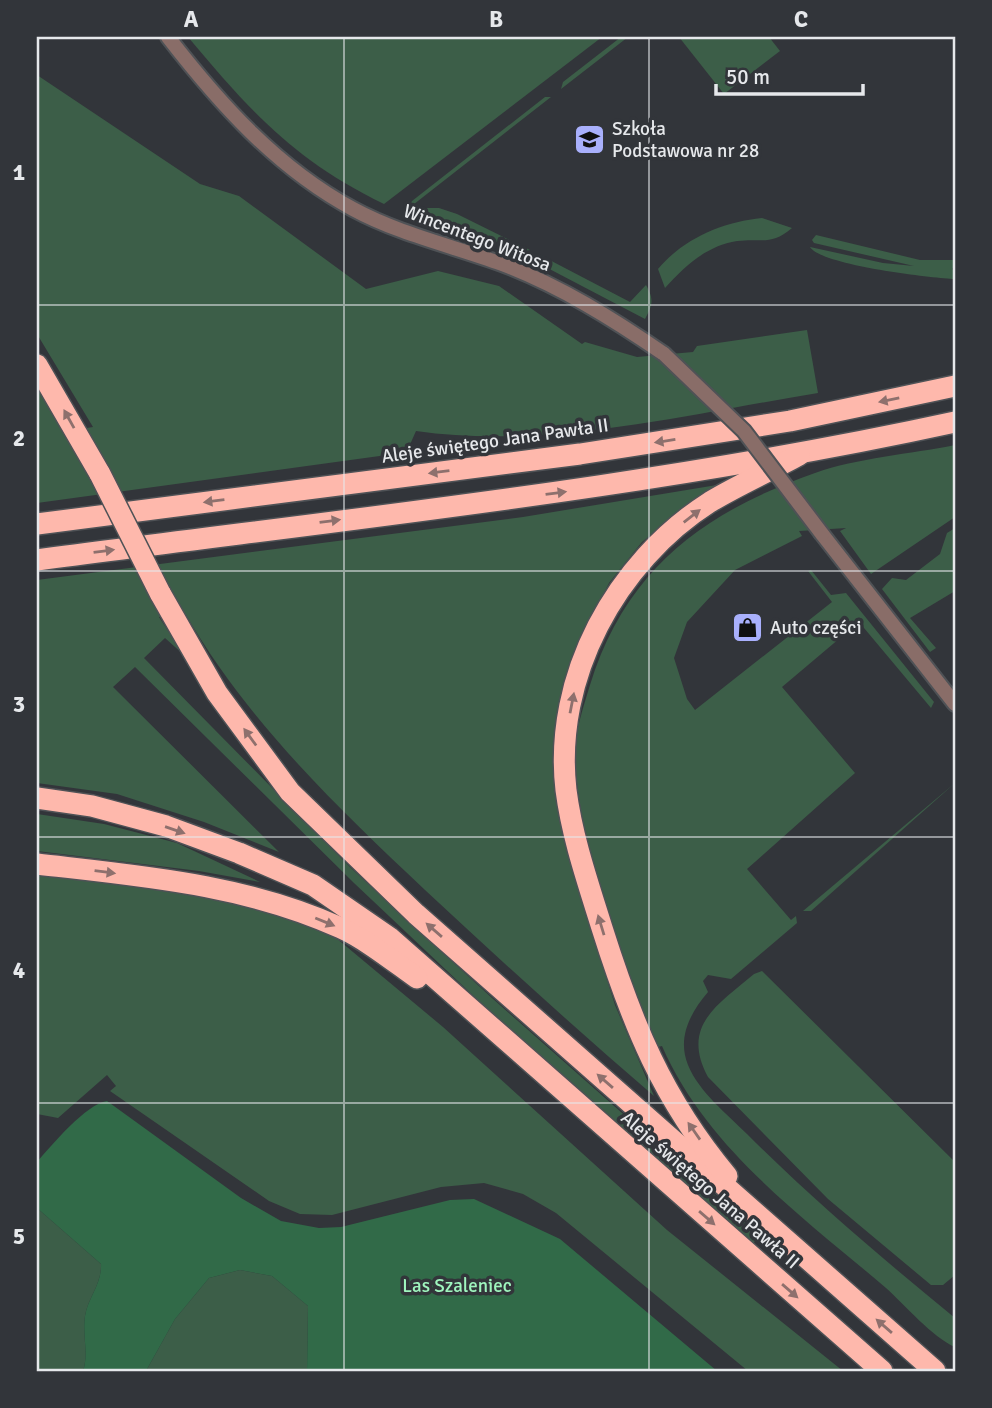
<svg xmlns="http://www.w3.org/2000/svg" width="992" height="1408" font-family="Signika,sans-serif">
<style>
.green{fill:#3c5e48}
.forest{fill:#316a48}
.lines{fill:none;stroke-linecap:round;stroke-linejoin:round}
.tertiary-casing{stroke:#4f5256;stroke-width:18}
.motorway-casing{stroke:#4f5256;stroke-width:24}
.tertiary{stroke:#896d68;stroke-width:14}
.motorway{stroke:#feb8ac;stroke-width:21}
.tertiary-bridge-casing{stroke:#4f5256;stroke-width:18;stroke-linecap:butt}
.motorway-bridge-casing{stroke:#4f5256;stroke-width:24;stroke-linecap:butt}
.tertiary-bridge{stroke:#896d68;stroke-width:14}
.motorway-bridge{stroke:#feb8ac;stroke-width:21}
.oneway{fill:#8e706d}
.grid{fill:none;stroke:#e6e8eb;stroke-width:2;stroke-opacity:0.55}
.labels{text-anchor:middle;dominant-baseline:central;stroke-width:7;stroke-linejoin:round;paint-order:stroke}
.poi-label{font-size:19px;fill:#e6e8eb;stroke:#32353a;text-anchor:start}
.street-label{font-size:19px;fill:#e6e8eb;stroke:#32353a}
.park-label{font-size:19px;fill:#9ff5be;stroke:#32353a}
.neatline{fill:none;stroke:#e6e8eb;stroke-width:2.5}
.grid-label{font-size:23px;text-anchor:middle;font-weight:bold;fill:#e6e8eb}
</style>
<rect width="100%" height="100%" fill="#32353a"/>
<g class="green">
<path d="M188,37H602L384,204C295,161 250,111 188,37Z"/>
<path d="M621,37H628L561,89L563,82Z"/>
<path d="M679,37H769L780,51L724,94Z"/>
<path d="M37,75L200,184L239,196L366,289L438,271L499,286L582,344L585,342L637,357L693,352L697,346L807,330L818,393C689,414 547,450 416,431L408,449L416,451L37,503V374L68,431L93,427L37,334Z"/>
<path d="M545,97H551L409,208H439L457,214L530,250L519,254C481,233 447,218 404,214L412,201Z"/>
<path d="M762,218L792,228C771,246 762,238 737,241C706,246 685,266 665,288L658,269C684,238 723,222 762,218Z"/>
<path d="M816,235L920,260H955V266L952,269L955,271V279C930,278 821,265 810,247L883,263L914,266L814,243L812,240Z"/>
<path d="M540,255L630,302L646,285C654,299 653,305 645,319L538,263Z"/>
<path d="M955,445V517L871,574L840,531L846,528L799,531L802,536L735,570L687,622L674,658L687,699L695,710L832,602L808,571L811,570L831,595L846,593L934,702L931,708L859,622L782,687L855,773L747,869L791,920L796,916L797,923L731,979L708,975L703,981L708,992C690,1013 677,1038 688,1065C699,1092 727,1114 747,1134C813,1200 883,1259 955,1318V1347C932,1337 905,1305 886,1288C803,1217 707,1149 662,1046L654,1048C623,965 576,840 575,752C575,731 584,705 590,685C626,569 704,512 815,473C857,458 911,454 955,445Z"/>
<path d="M723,484L687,506L642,542L609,583L580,641L560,700L555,752L583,903L615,1005L654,1096C576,1029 500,960 425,890C336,806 248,722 186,615L159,617L184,655L165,638L144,658L351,868L492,998L760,1235L753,1244L535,1054L354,883L135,667L113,687L279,852L204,822L117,794L37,783V580L523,517Z"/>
<path d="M955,528V591L910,618L936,648L930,652L882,589L892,578L906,580L940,554L947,533Z"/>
<path d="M955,783L811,911H803Z"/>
<path d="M37,814L104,824L177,843L260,882L199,871L37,851Z"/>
<path d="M37,872L198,892L295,918L335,937L443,1027L667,1230L843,1371H748L556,1213L523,1194L484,1183L441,1187L332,1215L300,1214L269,1201L110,1091L116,1086L107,1075L58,1118L37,1114Z"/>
<path d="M762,971L955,1162V1275L943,1285H931L828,1199L708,1077C680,1025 719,1004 754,974Z"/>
<path d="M37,1208L101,1264C102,1284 88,1297 85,1316C82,1334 89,1354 83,1371H37Z"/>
<path d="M240,1270L272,1276L308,1306L307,1371H146L175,1319L209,1278Z"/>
</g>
<path class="forest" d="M107,1101L241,1198L281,1221L319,1228L341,1227L450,1200L474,1199L560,1239L717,1371H307L308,1306L272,1276L240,1270L209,1278L175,1319L146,1371H83C89,1354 82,1334 85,1316C88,1297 102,1284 101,1264L37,1208V1162C52,1145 86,1104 107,1101Z"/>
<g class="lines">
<defs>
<g id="tertiary">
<path d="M168,37C220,104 277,168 353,209C399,234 453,246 502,264C560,286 613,319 664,354"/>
<path d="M822,534L955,704"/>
</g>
<g id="motorway">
<path d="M37,365L100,474"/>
<path d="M37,524L580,454L790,421L955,386"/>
<path d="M37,560C344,519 652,488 955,422"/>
<path d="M160,593L217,693L290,792L416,914L935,1371"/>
<path d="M37,798L92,806L166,826L239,853L313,885L390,938L882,1371"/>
<path d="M37,864C141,876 244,884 341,928C367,940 393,961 417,978"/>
<path d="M727,1176C662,1098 632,1023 602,928C588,883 572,837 566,790C553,677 616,562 710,502C738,485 770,471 799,455"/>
</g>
</defs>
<use href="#tertiary" class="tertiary-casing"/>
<use href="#motorway" class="motorway-casing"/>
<use href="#tertiary" class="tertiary"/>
<use href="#motorway" class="motorway"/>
<defs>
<path id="tertiary-bridge" d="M664,354L744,431L822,534"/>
<path id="motorway-bridge" d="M100,474L160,593"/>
</defs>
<use href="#tertiary-bridge" class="tertiary-bridge-casing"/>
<use href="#motorway-bridge" class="motorway-bridge-casing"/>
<use href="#tertiary-bridge" class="tertiary-bridge"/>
<use href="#motorway-bridge" class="motorway-bridge"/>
</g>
<defs><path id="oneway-solid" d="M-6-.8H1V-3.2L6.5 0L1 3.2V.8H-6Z" transform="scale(1.75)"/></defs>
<g class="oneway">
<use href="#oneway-solid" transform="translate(889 400) rotate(168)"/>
<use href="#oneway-solid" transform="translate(69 419) rotate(-119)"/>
<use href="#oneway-solid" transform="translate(665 441) rotate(171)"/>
<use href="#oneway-solid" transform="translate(439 472) rotate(173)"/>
<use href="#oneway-solid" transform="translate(556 493) rotate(-7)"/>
<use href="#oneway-solid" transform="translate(214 501) rotate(173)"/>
<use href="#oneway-solid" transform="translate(692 516) rotate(-38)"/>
<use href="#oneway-solid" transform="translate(330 521) rotate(-7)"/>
<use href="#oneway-solid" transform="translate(104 551) rotate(-7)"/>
<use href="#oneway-solid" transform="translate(572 703) rotate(-79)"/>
<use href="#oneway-solid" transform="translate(250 737) rotate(-126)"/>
<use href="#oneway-solid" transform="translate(175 830) rotate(19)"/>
<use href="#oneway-solid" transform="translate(105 872) rotate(7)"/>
<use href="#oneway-solid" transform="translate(325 922) rotate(22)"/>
<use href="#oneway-solid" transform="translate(601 925) rotate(-107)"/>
<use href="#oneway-solid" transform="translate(434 930) rotate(-139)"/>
<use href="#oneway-solid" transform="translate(605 1081) rotate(-139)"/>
<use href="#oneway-solid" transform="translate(694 1131) rotate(-125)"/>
<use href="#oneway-solid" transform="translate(707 1218) rotate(41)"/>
<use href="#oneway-solid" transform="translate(790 1291) rotate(41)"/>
<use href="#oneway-solid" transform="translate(884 1326) rotate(-139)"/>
</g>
<path class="grid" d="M344,37V1371M649,37V1371M37,305H955M37,571H955M37,837H955M37,1103H955"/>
<defs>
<symbol id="school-square" viewBox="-11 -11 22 22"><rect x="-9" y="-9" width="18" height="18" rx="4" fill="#a9b0fc" stroke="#32353a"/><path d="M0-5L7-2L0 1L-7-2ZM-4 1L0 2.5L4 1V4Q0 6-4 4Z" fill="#111"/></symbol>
<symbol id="shop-square" viewBox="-11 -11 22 22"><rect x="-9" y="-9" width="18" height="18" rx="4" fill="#a9b0fc" stroke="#32353a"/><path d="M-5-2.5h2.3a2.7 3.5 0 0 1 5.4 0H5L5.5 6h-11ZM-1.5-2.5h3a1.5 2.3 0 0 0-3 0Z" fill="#111"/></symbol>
</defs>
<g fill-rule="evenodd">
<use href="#school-square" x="572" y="122" width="35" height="35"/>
<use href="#shop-square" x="730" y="610" width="35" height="35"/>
</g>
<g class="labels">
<g class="poi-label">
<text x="612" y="129">Szkoła<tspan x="612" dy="22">Podstawowa nr 28</tspan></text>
<text x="770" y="628">Auto części</text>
</g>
<g class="street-label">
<text transform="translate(477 238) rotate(21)">Wincentego Witosa</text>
<text transform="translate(495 441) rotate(-8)">Aleje świętego Jana Pawła II</text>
<text transform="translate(710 1190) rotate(41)">Aleje świętego Jana Pawła II</text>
</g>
<g class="park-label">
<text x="457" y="1286">Las Szaleniec</text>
</g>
</g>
<rect width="992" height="1408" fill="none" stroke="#32353a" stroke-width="77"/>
<path d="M716 84v10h147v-10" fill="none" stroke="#e6e8eb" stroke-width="3.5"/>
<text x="726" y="84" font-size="21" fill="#e6e8eb" stroke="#32353a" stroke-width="5" paint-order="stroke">50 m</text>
<rect x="38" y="38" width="916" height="1332" class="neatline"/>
<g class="grid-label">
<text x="191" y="27">A</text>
<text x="496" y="27">B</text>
<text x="801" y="27">C</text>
<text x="19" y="180">1</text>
<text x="19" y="446">2</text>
<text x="19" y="712">3</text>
<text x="19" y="978">4</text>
<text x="19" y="1244">5</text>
</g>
</svg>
